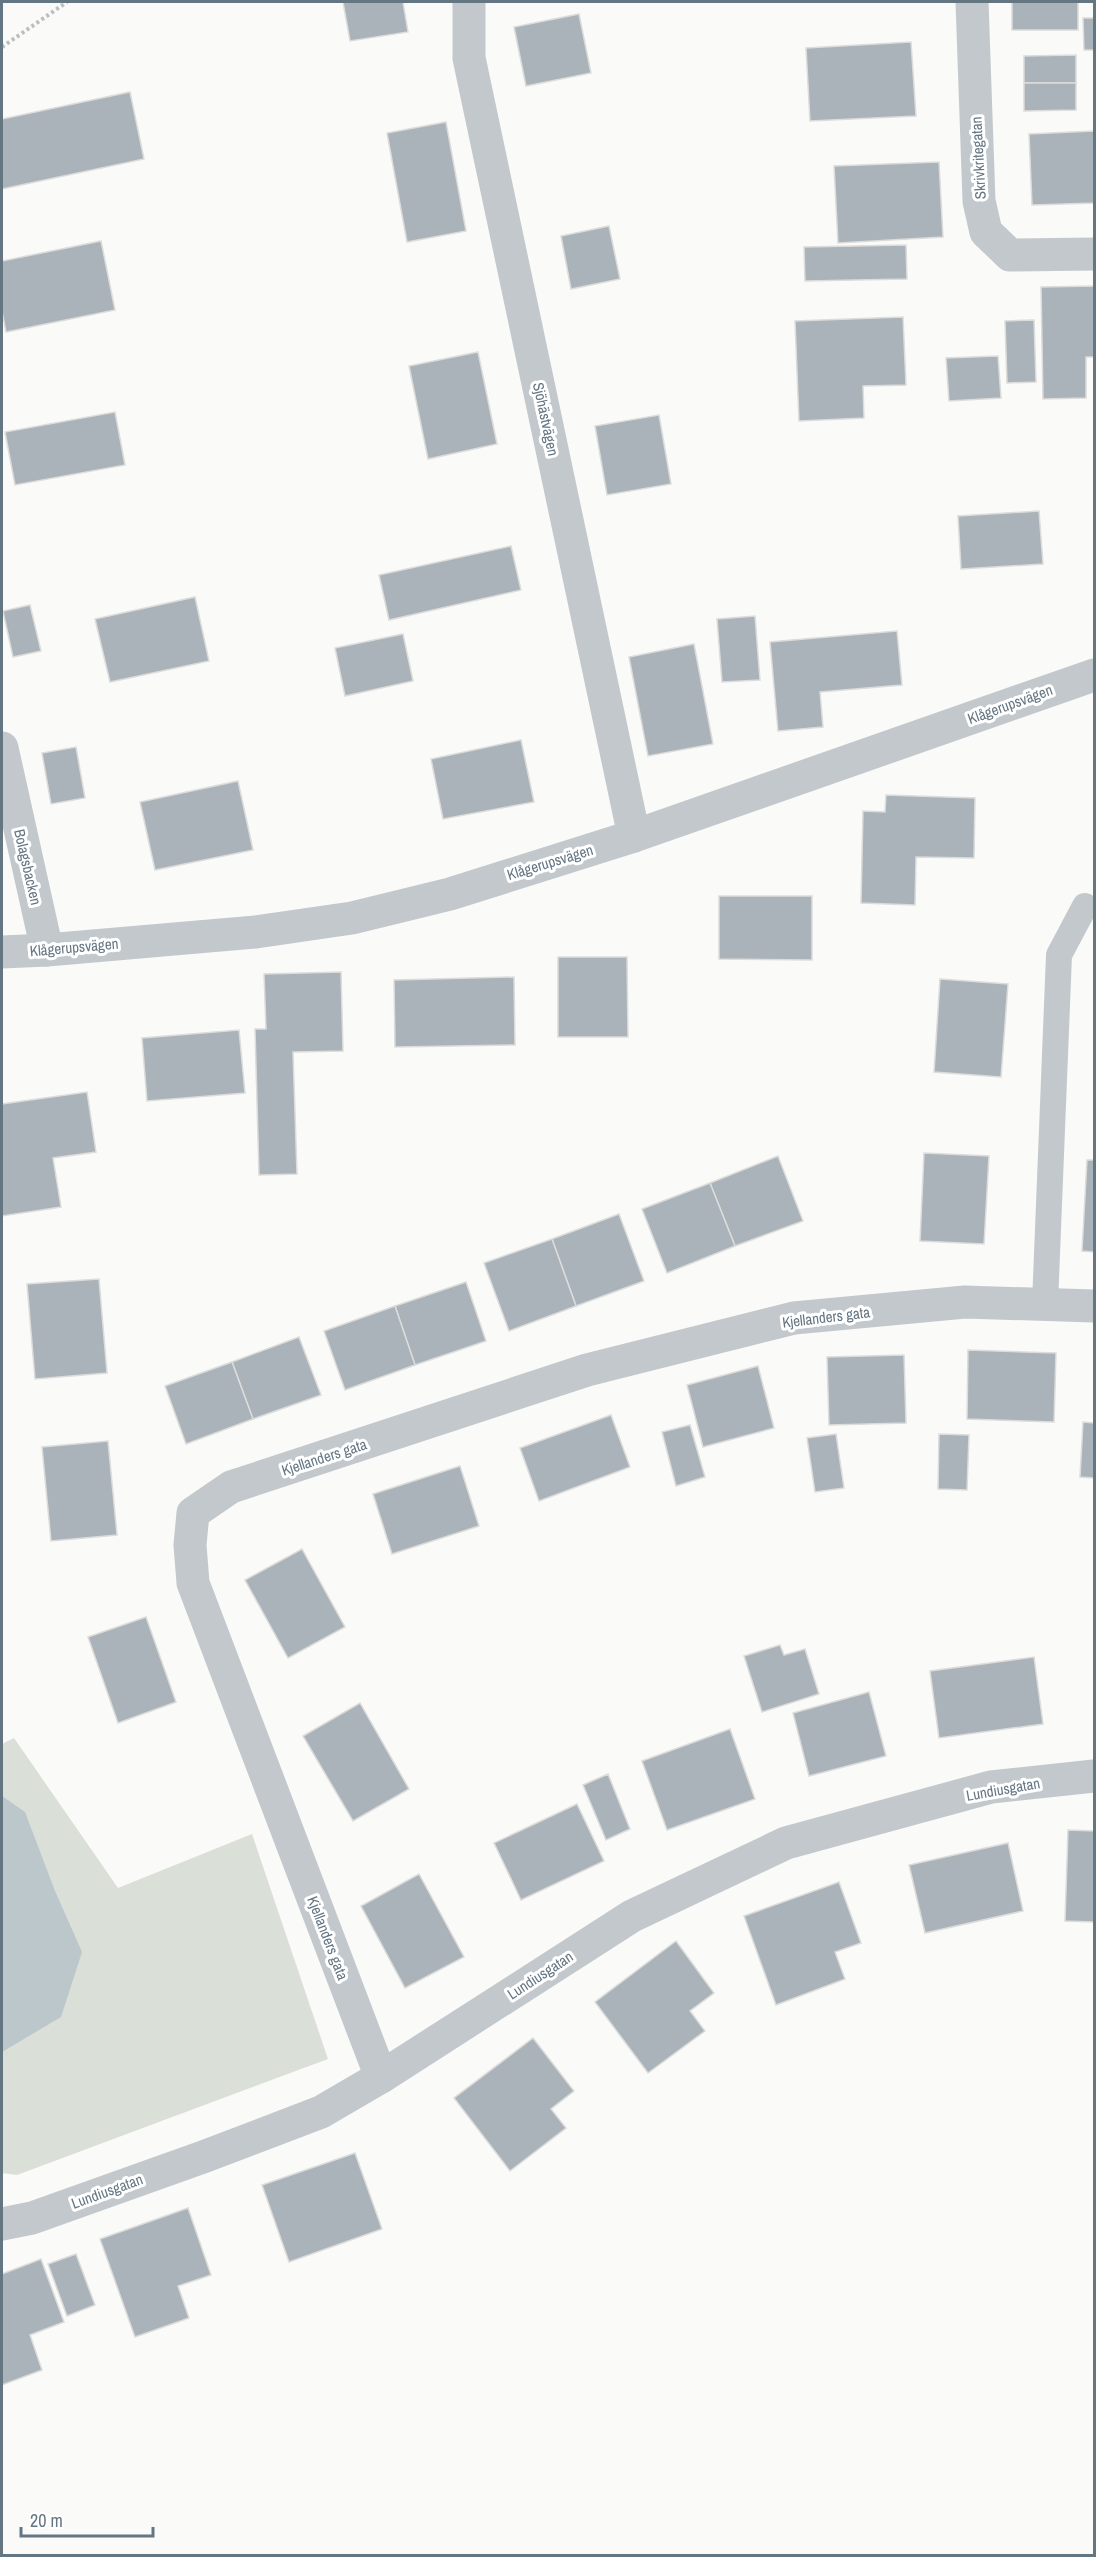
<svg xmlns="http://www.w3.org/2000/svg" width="1096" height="2557" font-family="'Archivo Narrow',sans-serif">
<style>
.green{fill:#dadfd7}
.water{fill:#bbc7cb}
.building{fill:#aab3b9;stroke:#dcdcda;stroke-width:1.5}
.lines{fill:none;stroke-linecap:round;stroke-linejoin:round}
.path{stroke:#bbbfc2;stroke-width:4;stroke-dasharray:3 3;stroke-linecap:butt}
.service{stroke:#c3c8cc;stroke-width:26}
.minor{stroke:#c3c8cc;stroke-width:33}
.tertiary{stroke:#c3c8cc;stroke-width:33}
.labels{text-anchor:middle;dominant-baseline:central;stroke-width:6;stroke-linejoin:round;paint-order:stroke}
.street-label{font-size:15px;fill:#657683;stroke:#fff}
</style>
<rect width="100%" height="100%" fill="#fafaf8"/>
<path class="green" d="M14,1738L118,1888L252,1834L328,2059L17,2175L2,2173V1744Z"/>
<path class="water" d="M2,1796L25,1812L55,1891L82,1952L61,2017L2,2052Z"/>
<g class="building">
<path d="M343,2H403L408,32L350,41Z"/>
<rect x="1012" y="2" width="66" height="28"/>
<path d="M579,14L591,73L526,86L514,27Z"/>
<path d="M1083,18H1094V50H1084Z"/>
<path d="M911,42L916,116L810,121L806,48Z"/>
<path d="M1076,55V83H1024V56Z"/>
<path d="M1024,83H1076V110L1024,111Z"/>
<path d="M130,92L144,159L2,189V119Z"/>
<path d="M446,122L466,231L407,242L387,133Z"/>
<path d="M1094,131V203L1032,205L1029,134Z"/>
<path d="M939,162L943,237L838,243L834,166Z"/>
<path d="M609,226L620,279L571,289L561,236Z"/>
<path d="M101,241L115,310L6,332L2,311V261Z"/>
<path d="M906,245L907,279L805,281L804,247Z"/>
<path d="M1094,286V357H1086V398L1043,399L1041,287Z"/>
<path d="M903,317L906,385L863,386L864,418L799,421L795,321Z"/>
<path d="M1034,320L1036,382L1007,383L1005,321Z"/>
<path d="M478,352L497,444L428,459L409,366Z"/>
<path d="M998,356L1001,398L949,401L946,358Z"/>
<path d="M115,412L125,465L15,485L5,432Z"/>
<path d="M659,415L671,484L607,495L595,426Z"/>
<path d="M1039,511L1043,564L961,569L958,516Z"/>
<path d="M511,546L521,590L389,620L379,575Z"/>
<path d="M195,597L209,661L110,682L95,619Z"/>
<path d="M30,605L41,651L13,657L3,611Z"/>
<path d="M755,616L760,680L722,682L717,619Z"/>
<path d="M897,631L902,685L820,692L823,727L778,731L770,642Z"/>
<path d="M403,634L413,681L345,696L335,648Z"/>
<path d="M694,644L713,744L648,756L629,657Z"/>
<path d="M521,740L534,802L443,819L431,759Z"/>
<path d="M76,747L85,798L51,804L42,753Z"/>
<path d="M238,781L253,850L155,870L140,802Z"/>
<path d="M886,795L975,798L974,858L916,857L915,905L861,903L863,811L885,812Z"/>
<path d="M719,896H812V960L719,959Z"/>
<path d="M558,957H627L628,1037H558Z"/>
<path d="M341,972L343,1051L293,1052L297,1174L259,1175L255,1029H266L264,974Z"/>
<path d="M514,977L515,1045L395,1047L394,980Z"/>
<path d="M940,979L1008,984L1001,1077L934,1072Z"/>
<path d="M239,1030L245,1093L147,1101L142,1038Z"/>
<path d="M87,1092L96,1152L53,1158L61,1207L2,1216V1104Z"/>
<path d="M924,1153L989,1156L984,1244L920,1241Z"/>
<path d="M778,1156L803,1221L735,1246L710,1183Z"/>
<path d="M1087,1160H1094V1252L1082,1251Z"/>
<path d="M710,1183L735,1246L667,1273L642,1209Z"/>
<path d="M619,1214L644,1281L576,1306L552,1239Z"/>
<path d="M552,1239L576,1306L509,1331L484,1263Z"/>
<path d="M99,1279L107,1373L35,1379L27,1284Z"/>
<path d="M466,1282L486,1341L415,1365L395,1306Z"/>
<path d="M395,1306L415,1365L345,1390L324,1331Z"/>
<path d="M299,1337L321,1395L253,1419L232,1362Z"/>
<path d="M968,1350L1056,1353L1054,1422L967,1419Z"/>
<path d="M904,1355L906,1423L829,1425L827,1357Z"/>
<path d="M232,1362L253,1419L186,1444L165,1386Z"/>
<path d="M758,1366L774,1428L703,1447L687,1385Z"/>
<path d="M611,1415L630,1467L539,1501L520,1448Z"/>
<path d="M1083,1422L1094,1423V1478L1080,1477Z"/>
<path d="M690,1425L705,1477L676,1486L662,1432Z"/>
<path d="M836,1434L844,1488L815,1492L807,1438Z"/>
<path d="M939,1434L969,1435L967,1490L938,1489Z"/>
<path d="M108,1441L117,1535L51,1541L42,1447Z"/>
<path d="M460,1466L479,1526L392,1554L373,1494Z"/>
<path d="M302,1549L345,1627L288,1658L245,1580Z"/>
<path d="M146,1617L176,1702L118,1723L88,1637Z"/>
<path d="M780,1645L784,1655L805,1649L819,1694L762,1712L744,1656Z"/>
<path d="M1034,1657L1043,1724L939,1738L930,1671Z"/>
<path d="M869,1692L886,1756L809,1776L793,1713Z"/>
<path d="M360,1703L409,1789L353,1821L303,1736Z"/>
<path d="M730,1729L755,1799L667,1830L642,1761Z"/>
<path d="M608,1774L630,1829L606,1840L583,1785Z"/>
<path d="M577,1804L604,1861L521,1900L494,1843Z"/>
<path d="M1068,1830L1094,1831V1922L1065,1921Z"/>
<path d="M1008,1843L1023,1911L925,1933L909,1865Z"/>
<path d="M419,1874L464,1957L405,1988L361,1906Z"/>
<path d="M839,1882L861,1943L835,1952L845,1979L776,2005L744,1916Z"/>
<path d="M676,1941L714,1993L690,2011L705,2031L648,2073L595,2002Z"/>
<path d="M533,2038L574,2091L551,2109L566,2128L510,2171L454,2098Z"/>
<path d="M355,2153L382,2229L289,2262L262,2185Z"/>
<path d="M188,2208L211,2275L178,2286L189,2318L135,2337L100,2239Z"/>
<path d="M76,2254L95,2305L67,2316L48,2264Z"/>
<path d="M41,2259L64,2322L30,2335L42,2370L2,2385V2274Z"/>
</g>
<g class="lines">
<path class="path" d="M2,47L67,2"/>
<path class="service" d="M1045,1304L1059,955L1085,906"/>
<g class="minor">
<path d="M469,2V58L634,836"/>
<path d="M972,2L979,201L986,232L1010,255L1094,254"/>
<path d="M2,748L47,950"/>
<path d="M381,2077L193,1583L190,1545L193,1513L231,1487L587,1370L794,1318L965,1302L1094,1306"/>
<path d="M2,2224L32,2218L203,2157L321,2112L381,2077L632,1916L786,1843L991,1787L1094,1776"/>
</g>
<path class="tertiary" d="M2,952L47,950L256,932L352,918L450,894L634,836L1094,675"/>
</g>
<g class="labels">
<g class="street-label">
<text transform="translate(978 158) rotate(-93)">Skrivkritegatan</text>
<text transform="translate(546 419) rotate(78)">Sjöhästvägen</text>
<text transform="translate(1010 704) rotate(-20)">Klågerupsvägen</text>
<text transform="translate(550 862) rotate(-17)">Klågerupsvägen</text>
<text transform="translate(28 867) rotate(77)">Bolagsbacken</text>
<text transform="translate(74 947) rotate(-5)">Klågerupsvägen</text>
<text transform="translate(826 1317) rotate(-7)">Kjellanders gata</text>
<text transform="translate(324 1457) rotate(-18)">Kjellanders gata</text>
<text transform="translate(1003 1789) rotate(-10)">Lundiusgatan</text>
<text transform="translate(328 1938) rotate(69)">Kjellanders gata</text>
<text transform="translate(540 1975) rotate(-33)">Lundiusgatan</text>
<text transform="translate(107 2191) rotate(-20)">Lundiusgatan</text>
</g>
</g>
<rect width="1096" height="2557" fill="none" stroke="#657683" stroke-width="6"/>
<path d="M21 2527v9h132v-9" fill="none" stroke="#657683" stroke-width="3"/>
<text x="30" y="2527" font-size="18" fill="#657683" stroke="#ffffff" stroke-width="4.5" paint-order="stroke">20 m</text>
</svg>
